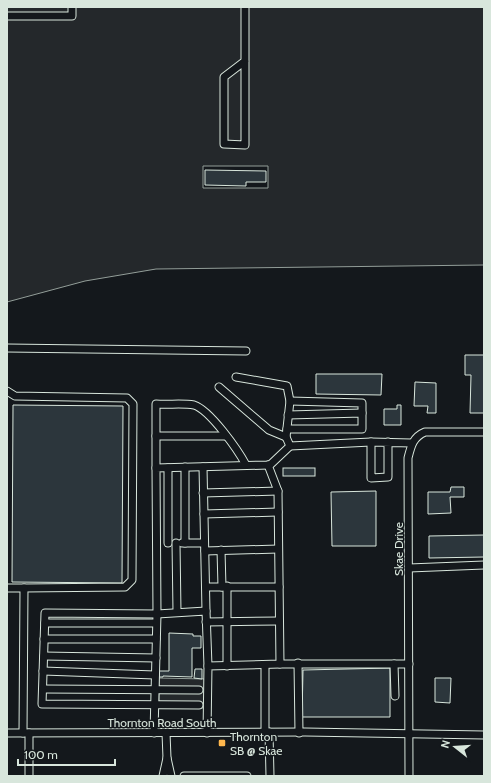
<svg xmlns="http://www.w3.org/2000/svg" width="491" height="783" font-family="Cabin,sans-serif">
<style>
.parking{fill:#24282b;stroke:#939e99;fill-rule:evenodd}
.building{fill:#2c363c;stroke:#d8e6dc}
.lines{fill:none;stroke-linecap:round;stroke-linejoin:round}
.minor-casing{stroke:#d8e6dc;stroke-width:9}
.minor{stroke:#14181c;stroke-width:7}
.poi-dot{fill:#ffb74d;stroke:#14181c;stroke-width:1.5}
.labels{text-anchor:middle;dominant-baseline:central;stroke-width:3;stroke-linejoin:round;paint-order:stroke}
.street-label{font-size:12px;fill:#d8e6dc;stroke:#14181c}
.poi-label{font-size:12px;fill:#d8e6dc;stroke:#14181c;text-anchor:start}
</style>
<rect width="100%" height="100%" fill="#14181c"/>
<g class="parking">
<path d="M7,7H484V265L156,269L85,281L7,302ZM203,166H268V188H203Z"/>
<path d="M159,678L205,679L204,708H159Z"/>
</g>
<g class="building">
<path d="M205,170L266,171V182H246V186L205,185Z"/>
<path d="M465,355H484V413H470L471,375H465Z"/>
<path d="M316,374H382L381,395L316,394Z"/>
<path d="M415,382L436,383V413H427L428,406H414Z"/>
<path d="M13,405L123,406L122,583L12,582Z"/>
<path d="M397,405H401V425H384V409H397Z"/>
<rect x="283" y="468" width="32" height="8"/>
<path d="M451,487H464V497H450L451,513L428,514V492H450Z"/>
<path d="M376,491V546H332L331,492Z"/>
<path d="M484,535V557L429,558V536Z"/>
<path d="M169,633L193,634V636H201V648H192V677L163,676V677H159V671H169Z"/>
<path d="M390,668V717H302L303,670Z"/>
<path d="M195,669H202V679L194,678Z"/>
<path d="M435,678H451L450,703L435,702Z"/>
</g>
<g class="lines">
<defs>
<g id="minor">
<path d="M7,16H72V7"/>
<path d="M245,61L224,77V144L245,145V7"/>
<path d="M7,348L246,351"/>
<path d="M236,377L287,386L290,401L286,437L290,446L371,442"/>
<path d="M219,387L269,430L286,437"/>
<path d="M7,391L15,396L127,398L133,404L132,580L125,587L24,588L23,733"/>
<path d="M290,401L362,403V413"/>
<path d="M287,429H362V413L288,415"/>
<path d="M156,436H226"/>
<path d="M388,442V477L371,478V442L411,443"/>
<path d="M185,467V543"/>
<path d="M203,467L206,611"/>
<path d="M156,468V404C168,405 182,403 194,405C210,410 238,450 246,465"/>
<path d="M168,468V543"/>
<path d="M203,493L278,491"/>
<path d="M204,514L278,512"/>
<path d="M176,543L177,612"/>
<path d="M182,543H204"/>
<path d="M221,550L222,587"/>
<path d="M205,551L278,549"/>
<path d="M409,568L484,565"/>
<path d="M227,586V666"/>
<path d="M206,587H279"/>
<path d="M7,588H24"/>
<path d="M206,622L279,621"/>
<path d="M45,623H156"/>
<path d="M44,639H156"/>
<path d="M44,656L156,658"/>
<path d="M298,663L299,733"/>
<path d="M280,664H409"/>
<path d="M394,664L395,696"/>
<path d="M43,671L155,675"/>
<path d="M43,689L199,690"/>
<path d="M199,705L42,704L45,613L157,614L206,611L208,666"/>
<path d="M265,732V665"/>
<path d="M269,732L270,776"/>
<path d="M7,733L305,732L484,735"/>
<path d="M29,733V776"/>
<path d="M154,733L157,614L156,468L268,465L271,464L290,446"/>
<path d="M207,733L208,666L280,664L278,491L268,465"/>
<path d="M167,758L171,776"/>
<path d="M163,776L167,758L166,733"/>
<path d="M184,776H247"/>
<path d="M409,776L408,458C411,446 413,437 425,432H484"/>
</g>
</defs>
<use href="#minor" class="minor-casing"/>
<use href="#minor" class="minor"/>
</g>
<rect class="poi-dot" x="218" y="739" width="8" height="8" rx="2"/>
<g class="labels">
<g class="street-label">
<text transform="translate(398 549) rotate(-90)">Skae Drive</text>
<text x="162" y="722">Thornton Road South</text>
</g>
<g class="poi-label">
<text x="230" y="736">Thornton<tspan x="230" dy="14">SB @ Skae</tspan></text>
</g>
</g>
<rect width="491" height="783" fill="none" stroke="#d8e6dc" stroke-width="16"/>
<g transform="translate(455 747) rotate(287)" stroke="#14181c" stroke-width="3" paint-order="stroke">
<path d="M0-3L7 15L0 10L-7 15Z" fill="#d8e6dc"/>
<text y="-6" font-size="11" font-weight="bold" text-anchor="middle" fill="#d8e6dc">N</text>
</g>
<path d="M18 759v6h97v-6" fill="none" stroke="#d8e6dc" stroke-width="2"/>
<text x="24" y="759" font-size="12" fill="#d8e6dc" stroke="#14181c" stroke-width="3" paint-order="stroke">100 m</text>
</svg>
